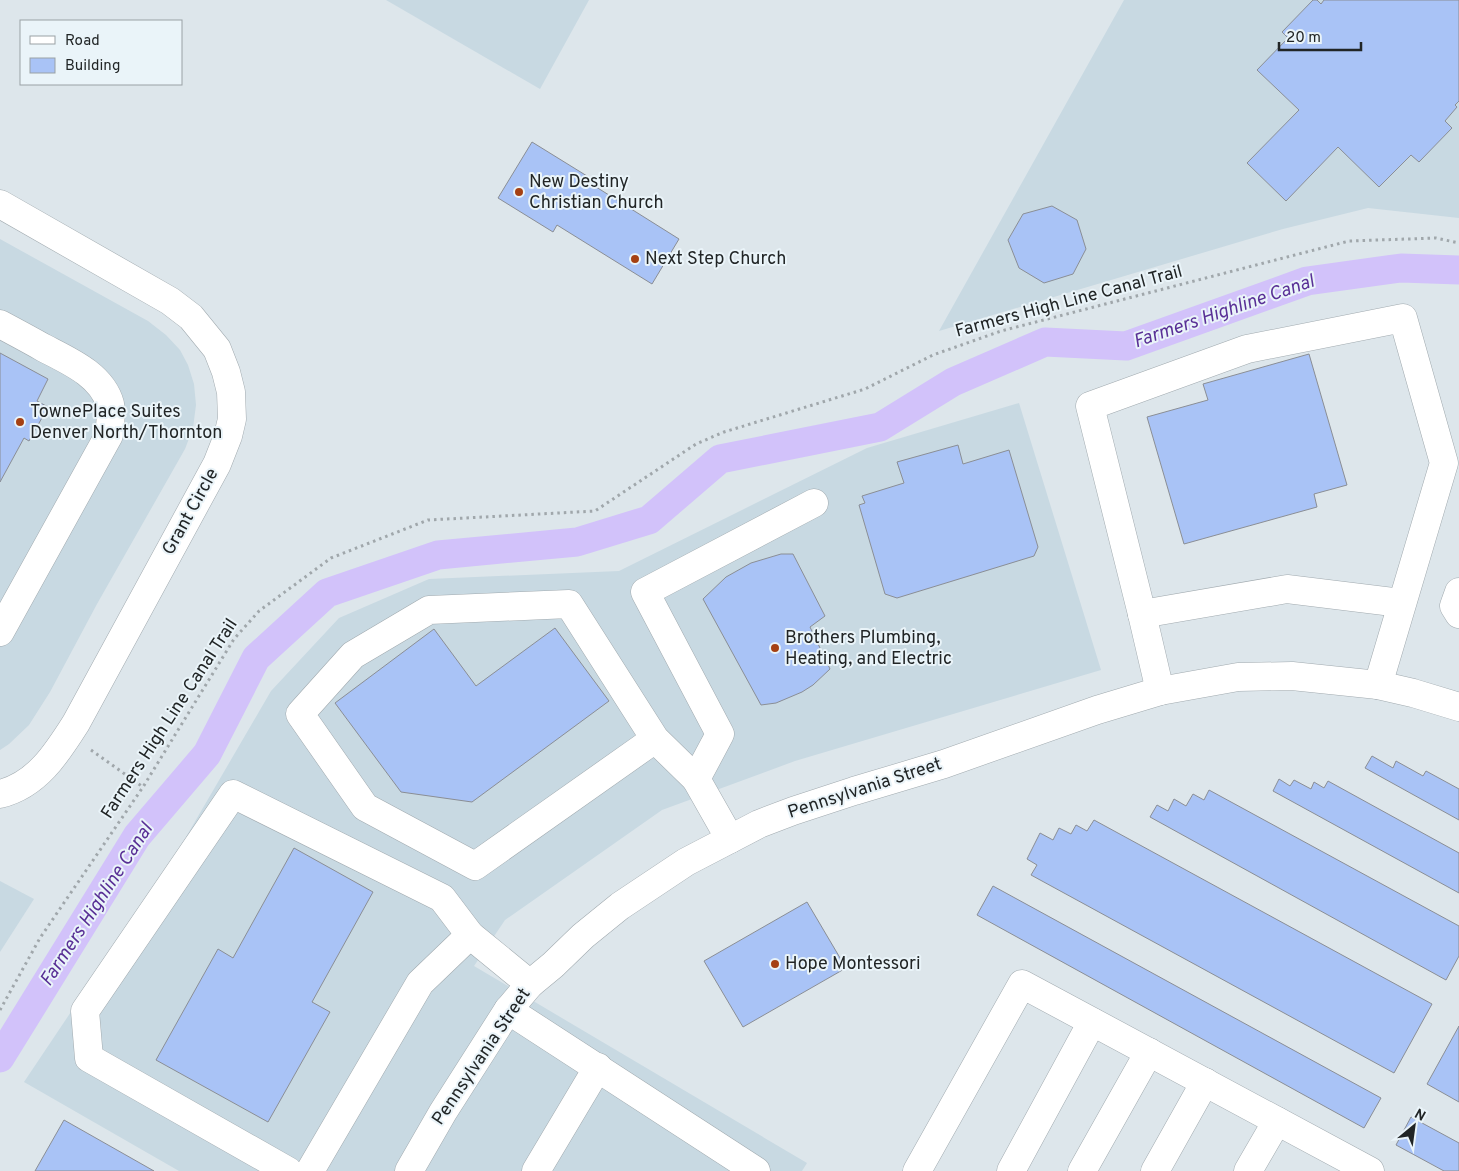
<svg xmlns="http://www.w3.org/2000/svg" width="1459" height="1171" font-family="Overpass,sans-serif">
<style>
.built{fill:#c8d9e2}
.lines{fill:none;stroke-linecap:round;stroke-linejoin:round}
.canal{stroke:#d2c2fa;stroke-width:29}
.building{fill:#a9c3f6;stroke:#8a8e95}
.minor-casing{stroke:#a1aaaf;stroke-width:29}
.path{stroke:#a0a7ab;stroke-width:3;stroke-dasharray:2.5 4;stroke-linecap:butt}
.minor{stroke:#fff;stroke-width:28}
.poi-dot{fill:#a54013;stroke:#eaf4f9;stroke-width:2}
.labels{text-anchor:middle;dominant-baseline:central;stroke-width:4;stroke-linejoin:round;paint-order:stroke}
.poi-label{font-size:18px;fill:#212526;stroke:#eaf4f9;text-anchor:start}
.street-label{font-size:18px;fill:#212526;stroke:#eaf4f9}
.water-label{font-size:19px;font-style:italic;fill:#593096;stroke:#eaf4f9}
</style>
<rect width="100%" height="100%" fill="#dde6eb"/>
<g class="built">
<path d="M386,0H589L540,89Z"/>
<path d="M1124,0H1459V218L1368,208L1283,229L939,331Z"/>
<path d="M0,239L148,321L166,335L180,350L188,365L194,384L196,405L193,428L185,449L97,604L50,692L29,725L9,744L0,750Z"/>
<path d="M1019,403L1101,670L795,761L662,810L505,920L474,966L807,1163L802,1171H179L24,1082L172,861L271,691L339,618L429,579L619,571L867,448Z"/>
<path d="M0,881L34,899L0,952Z"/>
</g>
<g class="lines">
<path class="canal" d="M0,1058L137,836L207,754L256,658L327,593L438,555L577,542L649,520L720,459L880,427L953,382L1045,342L1126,346L1307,281L1401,268L1459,270"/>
</g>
<g class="building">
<path d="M1313,0H1317L1321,4L1324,0H1459V101L1455,105L1457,107L1445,121L1452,128L1419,162L1411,155L1379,187L1338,147L1286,201L1247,163L1299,110L1257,70L1288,38L1282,32Z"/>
<path d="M532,142L587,176L585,180L679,239L652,284L557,225L553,232L498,198Z"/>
<path d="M1052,206L1077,220L1086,249L1073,274L1044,283L1019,268L1008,240L1023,214Z"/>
<path d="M0,353L48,379L37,401L48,407L29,441L24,438L0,482Z"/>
<path d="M1309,354L1347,485L1314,494L1317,507L1184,544L1147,417L1208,400L1203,384Z"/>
<path d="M958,445L963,464L1009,450L1038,547L1034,556L897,598L885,594L859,505L865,503L862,496L904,483L897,462Z"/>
<path d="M781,554H793L825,616L810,627L830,669L813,685L802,692L776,703L761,705L703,599L726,577L751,563Z"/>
<path d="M555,628L609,701L472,802L401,792L335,703L434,629L476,686Z"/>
<path d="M1372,756L1393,768L1396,761L1423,776L1426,771L1459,789V820L1365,768Z"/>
<path d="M1279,779L1290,786L1294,780L1311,789L1314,782L1324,788L1328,781L1459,853V893L1273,791Z"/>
<path d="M1209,790L1459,926V956L1446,980L1150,817L1157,805L1168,811L1174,799L1186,806L1193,794L1204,800Z"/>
<path d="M1094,820L1432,1004L1394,1073L1031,875L1037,865L1027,859L1040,833L1053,840L1059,828L1071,834L1076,825L1087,831Z"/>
<path d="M294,848L373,892L312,1002L330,1012L268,1122L156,1060L218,949L233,958Z"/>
<path d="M993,886L1381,1098L1364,1128L977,915Z"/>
<path d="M807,902L846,968L743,1027L704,961Z"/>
<path d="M1459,1026V1102L1427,1084Z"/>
<path d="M1411,1117L1459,1143V1171H1444L1396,1145Z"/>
<path d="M64,1120L154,1171H35Z"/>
</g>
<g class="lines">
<defs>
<g id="minor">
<path d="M0,204L170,301L191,317L217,349L226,372L231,392L232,419L228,436L217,464L76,723C57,753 37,785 0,794"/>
<path d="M0,324C15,332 30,340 44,348C69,361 102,375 110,404C112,414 110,426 109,435L0,632"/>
<path d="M1459,592L1454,606L1459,614"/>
<path d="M1142,614L1287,589L1401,603"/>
<path d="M1160,691L1142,614L1090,406L1247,349L1403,318L1444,463L1378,685"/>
<path d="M655,739L475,866L365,807L300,714L353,655L429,610L569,604L655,739L696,779"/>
<path d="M730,839L696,779L720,734L645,592L814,503"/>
<path d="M508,1010L756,1171"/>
<path d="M288,1171L89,1058L85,1011L233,794L442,898L470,935L530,984"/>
<path d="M310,1171L420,983L470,935"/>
<path d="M409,1171L443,1112L508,1010L530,984L553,965L583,936L620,906L686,862L759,824L793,811L854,791L944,764L1097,710L1160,691L1238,677L1292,676L1378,685L1413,693L1459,707"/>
<path d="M536,1171L598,1067"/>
<path d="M917,1171L1022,984L1370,1171"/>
<path d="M1011,1171L1092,1022"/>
<path d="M1082,1171L1149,1052"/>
<path d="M1155,1171L1205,1082"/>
<path d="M1248,1171L1277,1121"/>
</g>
</defs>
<use href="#minor" class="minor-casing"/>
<g class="path">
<path d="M91,750L143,787"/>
<path d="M0,1010L40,938L143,787L234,639L259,611L331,558L428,520L595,511L696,444L724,432L865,389L933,355L1001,331L1349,241L1436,238L1459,243"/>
</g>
<use href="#minor" class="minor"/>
</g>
<g class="poi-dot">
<circle cx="519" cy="192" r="5"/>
<circle cx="635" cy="259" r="5"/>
<circle cx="20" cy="422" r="5"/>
<circle cx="775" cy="648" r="5"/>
<circle cx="775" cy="964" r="5"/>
</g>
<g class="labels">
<g class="poi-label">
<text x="529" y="182">New Destiny<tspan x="529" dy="21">Christian Church</tspan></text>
<text x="645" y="259">Next Step Church</text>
<text x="30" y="412">TownePlace Suites<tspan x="30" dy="21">Denver North/Thornton</tspan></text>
<text x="785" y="638">Brothers Plumbing,<tspan x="785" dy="21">Heating, and Electric</tspan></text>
<text x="785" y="964">Hope Montessori</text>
</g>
<g class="street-label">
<text transform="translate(1069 302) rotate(-15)">Farmers High Line Canal Trail</text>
<text transform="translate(191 512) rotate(-61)">Grant Circle</text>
<text transform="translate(170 719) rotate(-57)">Farmers High Line Canal Trail</text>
<text transform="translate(865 789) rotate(-18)">Pennsylvania Street</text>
<text transform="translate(482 1057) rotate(-56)">Pennsylvania Street</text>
</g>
<g class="water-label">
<text transform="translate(1224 312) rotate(-19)">Farmers Highline Canal</text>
<text transform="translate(97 905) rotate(-57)">Farmers Highline Canal</text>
</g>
</g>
<rect x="20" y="20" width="162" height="65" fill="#eaf4f9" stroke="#9aa1a5"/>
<rect x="30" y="36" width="25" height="8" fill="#ffffff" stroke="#9aa1a5"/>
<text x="65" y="45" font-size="15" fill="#212526">Road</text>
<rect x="30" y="58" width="25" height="15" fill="#a9c3f6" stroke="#9aa1a5"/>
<text x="65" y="70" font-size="15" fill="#212526">Building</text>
<g transform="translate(1414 1126) rotate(29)" stroke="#eaf4f9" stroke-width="4" paint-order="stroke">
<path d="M0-4L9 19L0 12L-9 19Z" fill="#212526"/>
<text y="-8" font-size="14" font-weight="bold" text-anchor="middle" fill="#212526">N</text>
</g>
<path d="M1279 42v8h82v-8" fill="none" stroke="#212526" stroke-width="2.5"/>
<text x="1286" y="42" font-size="15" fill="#212526" stroke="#eaf4f9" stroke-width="4" paint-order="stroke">20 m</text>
</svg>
